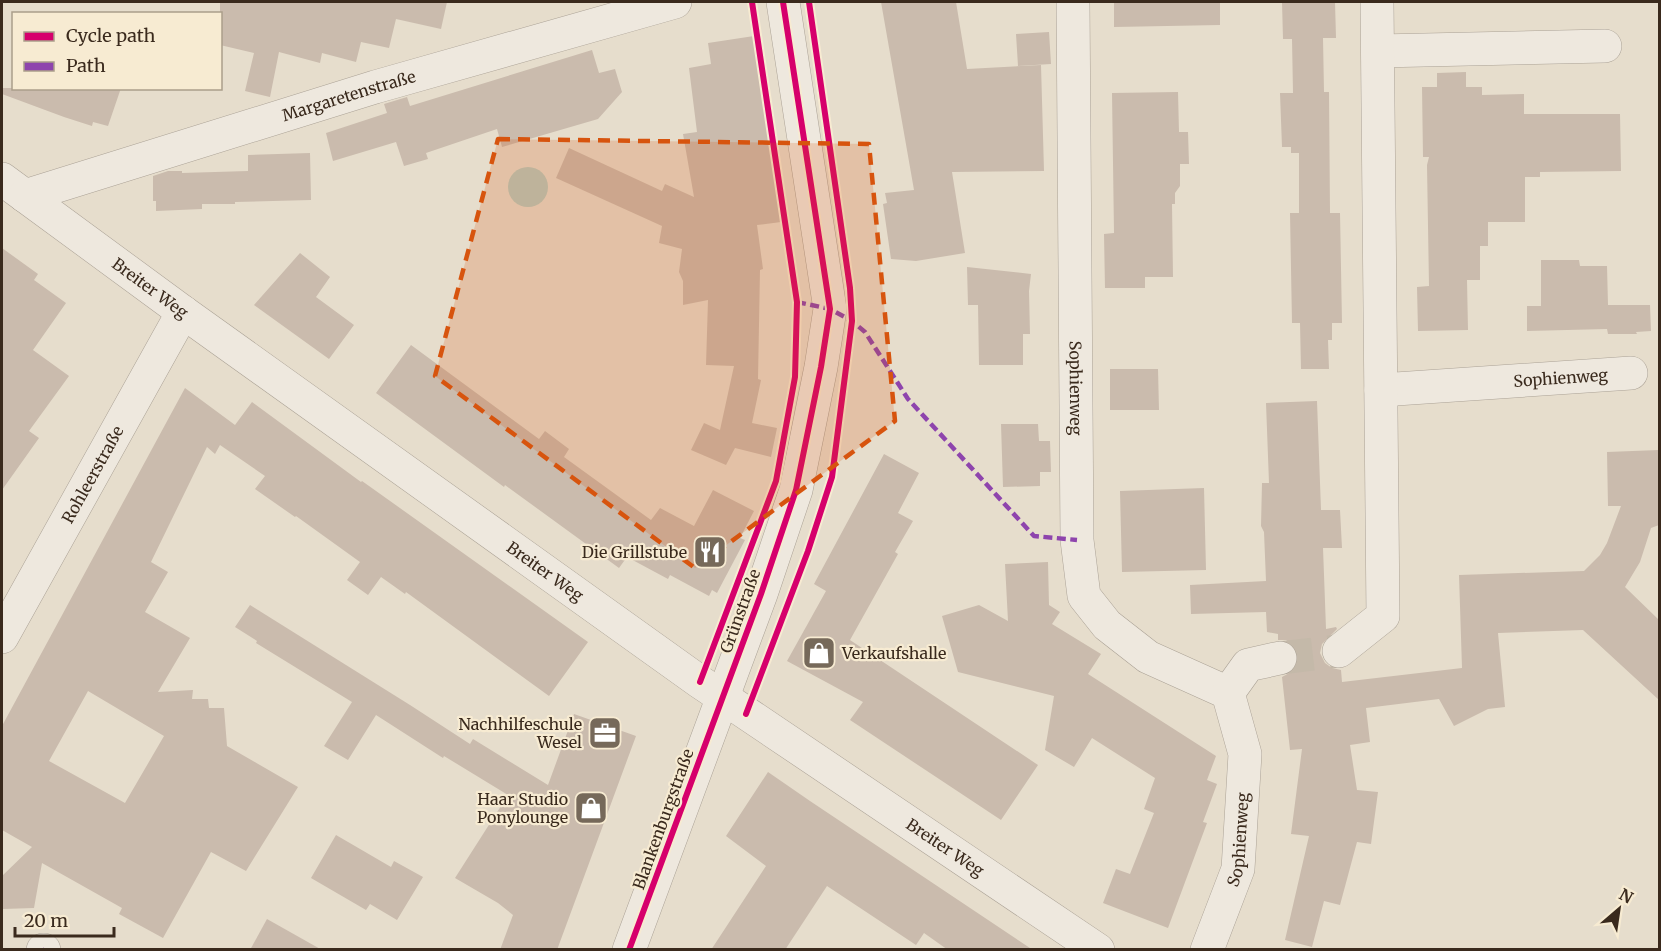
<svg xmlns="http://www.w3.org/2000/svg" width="1661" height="951" font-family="Merriweather,serif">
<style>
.water{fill:#b8cbbe}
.building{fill:#cabbad;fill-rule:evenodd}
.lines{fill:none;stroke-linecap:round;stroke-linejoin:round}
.street-tunnel{stroke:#c4b9a9;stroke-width:33;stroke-dasharray:33 16;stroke-linecap:butt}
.street-casing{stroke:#aba296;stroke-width:34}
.street{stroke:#eee8de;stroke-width:33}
.quiet{stroke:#8e44ad;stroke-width:4.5;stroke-dasharray:9 4.5;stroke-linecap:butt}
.cycleway-casing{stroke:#f7ebd2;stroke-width:10}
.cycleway{stroke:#d6006c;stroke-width:6}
.marked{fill:#d7540e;fill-opacity:0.2;stroke:#d7540e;stroke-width:4.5;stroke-dasharray:12 8;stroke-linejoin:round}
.labels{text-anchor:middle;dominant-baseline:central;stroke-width:4.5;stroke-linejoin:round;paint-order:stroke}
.street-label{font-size:16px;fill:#3a2a1d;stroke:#f7ebd2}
.poi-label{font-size:16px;fill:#3a2a1d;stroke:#f7ebd2;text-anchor:end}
</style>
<rect width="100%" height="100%" fill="#e6ddcc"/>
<circle class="water" cx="528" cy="187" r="20"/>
<g class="building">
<path d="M220,2H447L441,29L396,19L389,48L361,42L356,62L322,53L320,63L279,52L270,97L245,91L254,53L220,45Z"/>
<path d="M881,2H956L967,69L1041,65L1044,171L952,172L965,253L916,261L891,259L883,204L887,203L885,193L914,190Z"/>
<path d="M1114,2H1220V25L1114,27Z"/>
<path d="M1282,2H1335L1336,38H1323L1324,92H1329L1330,213H1340L1342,323H1332V340H1328L1329,369H1301L1300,323H1292L1290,213H1299V153H1291V147H1282L1280,93H1293L1292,39H1283Z"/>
<path d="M1049,32L1051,64L1018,66L1016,34Z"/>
<path d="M754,36L781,222L757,225L763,269L760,270L758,379L761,380L752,423L777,428L771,457L735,448L726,465L691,450L704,423L720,430L734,366L706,365L708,300L683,305V281L679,272L682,249L659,243L662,226L556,178L569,148L662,191L665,184L694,197L683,134L697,132L689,68L711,64L708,43Z"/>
<path d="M592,50L599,73L615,69L622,92L598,119L502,147L497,129L426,153L428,159L404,166L396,142L333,161L326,133L387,113L384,104L407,97L410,106Z"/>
<path d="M1466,72V87H1482V95L1524,94V114H1620L1621,171L1540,172V177H1525V222H1488V246H1480V280H1467L1468,330L1418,331L1417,287L1429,286L1427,165L1429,157H1423L1422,87H1437V73Z"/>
<path d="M2,88H121L108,126L93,122L92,126L64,117L2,94Z"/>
<path d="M1178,92L1179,132H1188L1189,164H1180V186L1175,193V204H1172L1173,277H1145V288H1105L1104,234L1114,233L1112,93Z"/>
<path d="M310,153L311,200L235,202V204H202V209L156,211V201H153V176L168,171H182V173L248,171V155Z"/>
<path d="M2,248L38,274L34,280L66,303L33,350L69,376L29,431L39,438L2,490Z"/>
<path d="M300,253L330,277L316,297L354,325L329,359L254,305Z"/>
<path d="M1541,260H1579L1580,266H1607L1608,305H1650L1651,331L1636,332L1637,334H1608L1607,329L1527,331V306H1541Z"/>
<path d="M967,267L1031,274L1029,291L1030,334H1023V365H979L978,305H968Z"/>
<path d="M411,345L539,439L545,431L569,449L564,457L651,520L660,508L694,526L713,490L754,511L740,538L745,540L717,593L712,590L709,596L670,575L668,579L627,557L619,568L505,485L504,487L376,393Z"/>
<path d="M1110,369H1158L1159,410H1110Z"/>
<path d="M185,388L235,425L252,402L361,482L362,481L588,642L549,696L406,592L405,594L381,577L368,595L347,580L360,562L296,516L295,517L255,489L265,476L220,445L215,454L207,447L151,562L168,572L145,612L190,638L158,692L193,690L192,699H208L209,708H224L227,746L298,787L246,871L211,852L163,938L119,914L122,908L42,863L34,908L3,909L2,876L32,847L2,830V726ZM88,691L164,736L125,803L49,761Z"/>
<path d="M1317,401L1321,510H1340L1342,548H1323L1326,629L1336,627L1337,629L1322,644L1320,653L1325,663L1332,668L1341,670L1342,682L1462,668L1459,575L1584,571L1600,555L1607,543L1621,506H1608L1607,452L1659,450V525L1651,528L1640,562L1625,587L1659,620V700L1583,630L1498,633L1505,707L1488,709L1454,726L1439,699L1366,708L1370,742L1350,745L1357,790L1378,792L1371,844L1357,842L1340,905L1324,901L1312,947L1285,940L1309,836L1291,834L1302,749L1290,750L1282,677L1293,671L1298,663V653L1293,645L1286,640H1278V634L1267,632L1266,612L1191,614L1190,585L1266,581L1264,532L1261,526L1262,483H1269L1266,403Z"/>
<path d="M1001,424H1038L1039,441H1050L1051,472H1040V486L1003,487Z"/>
<path d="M884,454L919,473L898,513L913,521L895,552L898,554L850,640L1038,765L1001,820L850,720L863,702L787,661L826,591L814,584Z"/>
<path d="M1204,488L1206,570L1122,572L1120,491Z"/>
<path d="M1048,562L1049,605L1060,612L1052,624L1101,654L1088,674L1216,756L1207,780L1217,784L1203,822L1207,823L1168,928L1103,903L1116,869L1130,874L1154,813L1144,809L1155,778L1092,738L1074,767L1045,750L1054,696L958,672L942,616L979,605L1008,621L1005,564Z"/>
<path d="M250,605L410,705L470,744L473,739L548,785L574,714L636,736L557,950H500L513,915L498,903L455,878L508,795L444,756L443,758L376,715L348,760L324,746L352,702L256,643L257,641L235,627Z"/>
<path d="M768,772L810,801L1033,950H948L924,933L916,945L827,886L785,950H711L766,866L726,836Z"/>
<path d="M336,835L391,867L394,861L423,877L397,920L370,904L366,910L311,878Z"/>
<path d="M267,919L322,950H250Z"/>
</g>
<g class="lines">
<path class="street-tunnel" d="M1280,658L1339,651"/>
<defs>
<g id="street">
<path id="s1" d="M1073,2L1077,540L1084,596L1107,625L1148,657L1228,693"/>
<path d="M1379,51L1605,46"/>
<path id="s2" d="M2,179L183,312L700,682L1098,950"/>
<path id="s3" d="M25,196L375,87L675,2"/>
<path id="s4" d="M1381,390L1631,373"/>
<path id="s5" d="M2,637L183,312"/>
<path d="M1339,651L1383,616L1377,2"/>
<path d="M43,950H44"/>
<path d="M629,950L761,594L796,490L821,367L830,309L783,2"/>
<path id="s6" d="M1207,950L1238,869L1245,754L1228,693L1248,665L1280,658"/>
</g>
</defs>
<use href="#street" class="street-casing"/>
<use href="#street" class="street"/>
<g class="quiet">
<path d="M797,302L830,309L852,321L865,332L908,399L1034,536L1077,540"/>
<path d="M43,950H44"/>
</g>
<defs>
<g id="cycleway">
<path d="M700,682L776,481L795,377L797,302L752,2"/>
<path d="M746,714L808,551L832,477L852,321L850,288L809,2"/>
<path d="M629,950L761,594L796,490L821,367L830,309L783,2"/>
</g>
</defs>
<use href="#cycleway" class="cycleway-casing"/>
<use href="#cycleway" class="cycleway"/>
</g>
<path class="marked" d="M498,139L869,144L895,421L695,568L435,376Z"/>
<defs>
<symbol id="restaurant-square" viewBox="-11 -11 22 22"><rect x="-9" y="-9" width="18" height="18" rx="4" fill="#76695a" stroke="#f7ebd2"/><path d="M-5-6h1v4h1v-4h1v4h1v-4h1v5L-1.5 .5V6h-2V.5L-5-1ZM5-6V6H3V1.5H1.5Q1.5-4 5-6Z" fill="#fff"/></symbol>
<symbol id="shop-square" viewBox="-11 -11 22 22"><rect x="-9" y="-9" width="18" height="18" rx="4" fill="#76695a" stroke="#f7ebd2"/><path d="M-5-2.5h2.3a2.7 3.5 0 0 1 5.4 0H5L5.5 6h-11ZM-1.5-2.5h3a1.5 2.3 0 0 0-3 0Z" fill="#fff"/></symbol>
<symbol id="office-square" viewBox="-11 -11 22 22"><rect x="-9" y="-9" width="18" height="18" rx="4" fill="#76695a" stroke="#f7ebd2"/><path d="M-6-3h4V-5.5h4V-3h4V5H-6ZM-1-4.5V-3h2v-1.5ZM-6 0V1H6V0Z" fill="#fff"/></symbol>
</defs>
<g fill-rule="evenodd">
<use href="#restaurant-square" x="691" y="533" width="38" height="38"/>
<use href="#shop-square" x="800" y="634" width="38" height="38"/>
<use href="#office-square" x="586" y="714" width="38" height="38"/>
<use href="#shop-square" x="572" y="789" width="38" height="38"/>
</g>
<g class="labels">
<g class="street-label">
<text stroke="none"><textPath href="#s3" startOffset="339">Margaretenstraße</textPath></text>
<text stroke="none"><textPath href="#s2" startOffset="184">Breiter Weg</textPath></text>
<text stroke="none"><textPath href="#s4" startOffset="180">Sophienweg</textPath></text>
<text stroke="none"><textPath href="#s1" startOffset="386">Sophienweg</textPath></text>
<text stroke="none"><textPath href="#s5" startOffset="186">Rohleerstraße</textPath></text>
<text stroke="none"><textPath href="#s2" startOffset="670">Breiter Weg</textPath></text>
<text transform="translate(740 611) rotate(-70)">Grünstraße</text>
<text transform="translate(663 819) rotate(-70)">Blankenburgstraße</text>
<text stroke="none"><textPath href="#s6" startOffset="116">Sophienweg</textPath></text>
<text stroke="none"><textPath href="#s2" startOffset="1156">Breiter Weg</textPath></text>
</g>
<g class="poi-label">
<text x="687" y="552">Die Grillstube</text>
<text x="842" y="653" text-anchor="start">Verkaufshalle</text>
<text x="582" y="724">Nachhilfeschule<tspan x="582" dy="18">Wesel</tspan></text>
<text x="568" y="799">Haar Studio<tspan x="568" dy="18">Ponylounge</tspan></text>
</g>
</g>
<rect width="1661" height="951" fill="none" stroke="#3a2a1d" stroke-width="6"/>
<rect x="12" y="12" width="210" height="78" fill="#f7ebd2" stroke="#ab9e8a" stroke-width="1.5"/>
<rect x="24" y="32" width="30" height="9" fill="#d6006c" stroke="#ab9e8a" stroke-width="1.5"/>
<text x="66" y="42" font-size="18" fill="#3a2a1d">Cycle path</text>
<rect x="24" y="62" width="30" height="9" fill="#8e44ad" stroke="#ab9e8a" stroke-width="1.5"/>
<text x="66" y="72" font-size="18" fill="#3a2a1d">Path</text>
<g transform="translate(1619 909) rotate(29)" stroke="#f7ebd2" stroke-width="4.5" paint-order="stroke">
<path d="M0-4.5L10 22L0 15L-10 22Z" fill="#3a2a1d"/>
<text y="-9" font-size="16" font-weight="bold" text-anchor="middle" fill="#3a2a1d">N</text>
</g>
<path d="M15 927v9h99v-9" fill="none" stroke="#3a2a1d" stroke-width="3"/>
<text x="24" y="927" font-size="18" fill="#3a2a1d" stroke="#f7ebd2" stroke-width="4.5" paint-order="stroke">20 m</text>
</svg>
